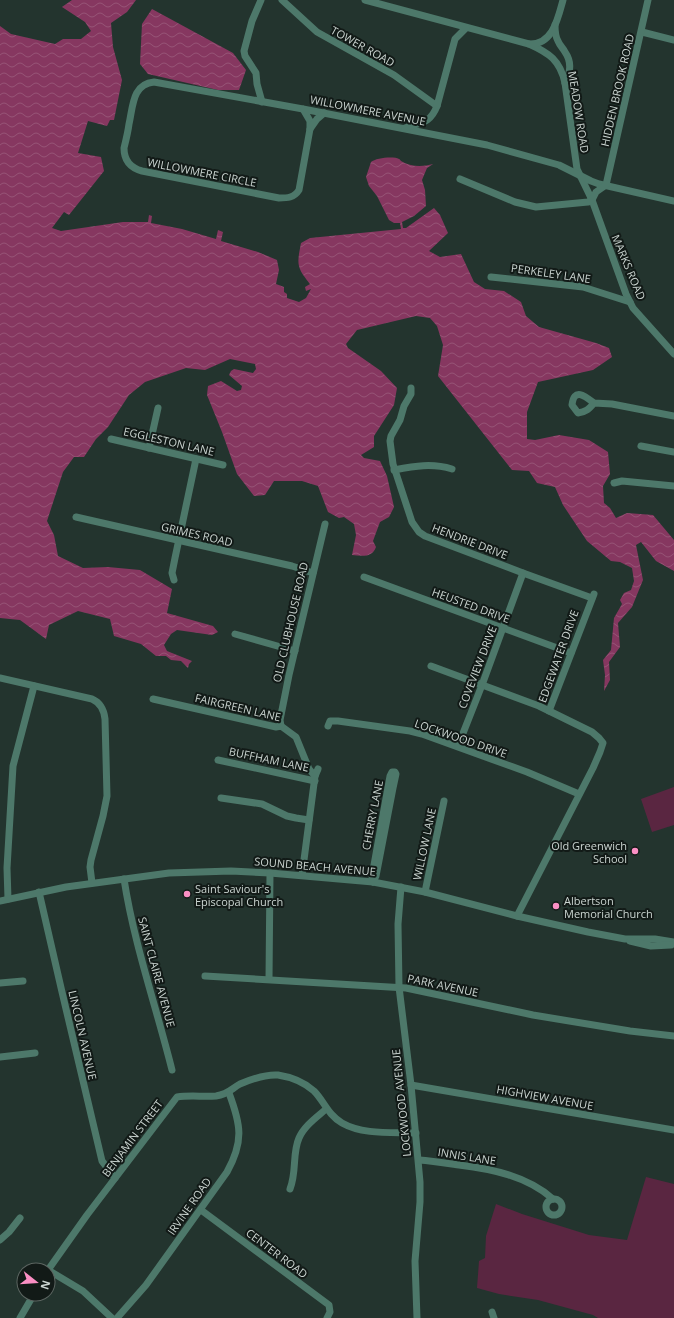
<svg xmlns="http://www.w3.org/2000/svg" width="674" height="1318" font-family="'Open Sans',sans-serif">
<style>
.grass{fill:#5a2641}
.water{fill:url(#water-waves)}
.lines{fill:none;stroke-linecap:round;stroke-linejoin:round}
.minor{stroke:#4d786a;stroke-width:7}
.poi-dot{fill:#fb8fc4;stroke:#121a17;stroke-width:1.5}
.labels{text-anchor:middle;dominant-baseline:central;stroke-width:4;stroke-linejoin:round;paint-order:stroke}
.street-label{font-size:11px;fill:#cbd5d1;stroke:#121a17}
.poi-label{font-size:11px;fill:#cbd5d1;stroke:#121a17;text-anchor:start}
</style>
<defs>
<pattern id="water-waves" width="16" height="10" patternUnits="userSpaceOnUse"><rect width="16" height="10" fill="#863760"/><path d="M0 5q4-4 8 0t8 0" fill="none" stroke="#965376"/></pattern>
</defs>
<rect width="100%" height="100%" fill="#23342e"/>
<g class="grass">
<path d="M674,787V825L652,832L641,799Z"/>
<path d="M646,1177L674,1184V1318H598L593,1315L538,1300L499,1294L477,1288L479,1261L485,1258L486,1236L496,1204L522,1214L589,1235L627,1240Z"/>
</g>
<g class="water">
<path d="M72,0H136L127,12L111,23L113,47L122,80L114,120H110L107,126L88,121L78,153L101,157L104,171L69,215L64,212L52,228L61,231L123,222H148L149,215L152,216L151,223L182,229L216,239L218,230L223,232L221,241L258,252L277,260L279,270L276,284L284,287V292L287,294V298L299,302L306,298L311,289L306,291L305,287L310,284C296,267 297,264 301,243L310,238L401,229L400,223H394L389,220L377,196L369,186L366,177L371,162C376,158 393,156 399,159C400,159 400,160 401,161C410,167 423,167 433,164L427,168L422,180L425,190L426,206L414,216L402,222L403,228H406L434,208L440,215L448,233L429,251L440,257L461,254L474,282L485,289L504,291L521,302L526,316L539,327L596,343L609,348L612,357L593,370L538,382L527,412V439L535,440L559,435L589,440L608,452L610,474L603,486L604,503L610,508L616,518L627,513L653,515L674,540V571L656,561L641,542L636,545L643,580L632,607L618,623L620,647L609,662L610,680L604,691L605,675L603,660L611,650L614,618L622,604L620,600L624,593L631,590L634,581L632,568L620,562L611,561L587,541L563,505L555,487L537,483L529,471L512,470L438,376L443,345L437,326L430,318L416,316L357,330L346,344L348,348L381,371L397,388L394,405L374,436V447L361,455L364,458L380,461L387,476L394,507L389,517L380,522L373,541L376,547C372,558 362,556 352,555L356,535L354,524L344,517L339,518L328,512L318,486L302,481H274L265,495L254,496L237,474L222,432L207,395L208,386L221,381L237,391L241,390L242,386L229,375L231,371L234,369L253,373L256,369L255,364L230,359L205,370L186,368L145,382L129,395L108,427L96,439L84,457H74L63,472L47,521L54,535L58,556L83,568L108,567L140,570L172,589L167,613L213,626L218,632L212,635L177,630L171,634L164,645L167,651L192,661L189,664L188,668L181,661L171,660L166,656H156L141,644L114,636L110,619L78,611L49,625L46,639L20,620L0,618V26L11,34L55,44L63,39H81L91,31L85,22L62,7Z"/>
<path d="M152,9L233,53L246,70L239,90H218L148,74L140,64L142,24Z"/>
</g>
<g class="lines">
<g class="minor">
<path d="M261,0L252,21L244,51L245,56L256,73L257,84L262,102"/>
<path d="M282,0L317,32L394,75L437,106"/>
<path d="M365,0L529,44C549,53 560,60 565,83L577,169L592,200L626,294L633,308L674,354"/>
<path d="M555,25C555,31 555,36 558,41C560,46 563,48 565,52C572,62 571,72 565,83"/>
<path d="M642,32L674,40"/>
<path d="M529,44C553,45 558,18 563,0"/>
<path d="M303,109L310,121V129L299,190C294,198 287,198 279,198L142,171C131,168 124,161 124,148C126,140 128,132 129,124C133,107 132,84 154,82L303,109L487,145L559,165L591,181L599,184L674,201"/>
<path d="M405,128C421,122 430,124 437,106L455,39L466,28"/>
<path d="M310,129L317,119L324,113"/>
<path d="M460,179L515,202L536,207L588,202L592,200L596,192L606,185L648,0"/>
<path d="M491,277L583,287L630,302"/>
<path d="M411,388V394L404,406L400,420L391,436L390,441L393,464L412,522L419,532L425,536L523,573L592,598"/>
<path d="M594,403C589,409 586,412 578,413L572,405C574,387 585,396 594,403L612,404L674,416"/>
<path d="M111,439L223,465"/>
<path d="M641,446L674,452"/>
<path d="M149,448L158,408"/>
<path d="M394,470C415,466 432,463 452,469"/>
<path d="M614,483L622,481L674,486"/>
<path d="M76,517L292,566L313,573"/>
<path d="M364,577L571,653"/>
<path d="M174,580L172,573L175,558L196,459"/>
<path d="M235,634L295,651"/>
<path d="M431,666L539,706L592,732L599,738L603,743L600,752L593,768L517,916"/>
<path d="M0,678L92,699C101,703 104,710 105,719L107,796L103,816L91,860L90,867L92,883"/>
<path d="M153,699L276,727L281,726L296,737L309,769L315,776"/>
<path d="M549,711L594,594"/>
<path d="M281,726L280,720L289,675L325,524"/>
<path d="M328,726L330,721H338L410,731L422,734L527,772L579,794"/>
<path d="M458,746L482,685L523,573"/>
<path d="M218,760L315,781"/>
<path d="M392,772H395L396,774L393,788L376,876L373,882L372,876L390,776Z"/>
<path d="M221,798L262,804L287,816L296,818L309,820"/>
<path d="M302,875L315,776L318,769"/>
<path d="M124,879C134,944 156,1006 172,1070"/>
<path d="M401,887L398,924L399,987L411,1085L420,1182V1202L415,1261L417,1318"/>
<path d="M39,892L62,992L102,1161L115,1178"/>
<path d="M425,892L444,801"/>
<path d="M8,899L7,868L13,766L34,686"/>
<path d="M0,901L66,887L169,873L231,871L270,873L373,882L425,892L517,916L588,932L625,939H655L674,942"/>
<path d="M630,941L651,946L671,945"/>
<path d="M205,976L406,988L533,1015L630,1031L674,1036"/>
<path d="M269,979L270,873"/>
<path d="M0,983L23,981"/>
<path d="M0,1057L35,1053"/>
<path d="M411,1085L674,1130"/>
<path d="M419,1160C432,1161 445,1163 459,1165C492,1169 527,1176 553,1199"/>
<path d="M290,1189C297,1171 292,1154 299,1138C304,1126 317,1117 326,1109"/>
<circle cx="554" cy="1207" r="8"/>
<path d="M201,1210L329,1305L330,1312L327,1318"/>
<path d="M0,1240L9,1232L20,1218"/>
<path d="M48,1270L87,1215L177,1097C190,1095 203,1097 216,1096C229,1094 231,1089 240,1084C252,1079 266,1074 278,1075C291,1077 304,1082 314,1091C324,1101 328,1115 342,1123C363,1135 392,1132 416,1133"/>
<path d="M48,1270L83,1291L112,1318"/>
<path d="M492,1312L494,1318"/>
<path d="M20,1318L34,1294"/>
<path d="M117,1318L146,1285L227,1172C244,1141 241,1125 229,1093"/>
</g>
</g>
<g class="poi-dot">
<circle cx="635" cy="851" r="4"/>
<circle cx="187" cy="894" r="4"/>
<circle cx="556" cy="906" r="4"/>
</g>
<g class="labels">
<g class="street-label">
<text transform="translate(363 46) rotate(29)">TOWER ROAD</text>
<text transform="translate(617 90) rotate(-77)">HIDDEN BROOK ROAD</text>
<text transform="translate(368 110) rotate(11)">WILLOWMERE AVENUE</text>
<text transform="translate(579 112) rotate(81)">MEADOW ROAD</text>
<text transform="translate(202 172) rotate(11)">WILLOWMERE CIRCLE</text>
<text transform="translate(629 267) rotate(67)">MARKS ROAD</text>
<text transform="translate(551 273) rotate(8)">PERKELEY LANE</text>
<text transform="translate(169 441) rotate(13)">EGGLESTON LANE</text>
<text transform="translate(197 534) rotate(13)">GRIMES ROAD</text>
<text transform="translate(470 541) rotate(21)">HENDRIE DRIVE</text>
<text transform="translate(471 605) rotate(20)">HEUSTED DRIVE</text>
<text transform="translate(290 622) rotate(-77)">OLD CLUBHOUSE ROAD</text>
<text transform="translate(558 656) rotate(-70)">EDGEWATER DRIVE</text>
<text transform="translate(477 667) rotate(-69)">COVEVIEW DRIVE</text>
<text transform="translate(238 707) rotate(13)">FAIRGREEN LANE</text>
<text transform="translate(461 738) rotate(19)">LOCKWOOD DRIVE</text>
<text transform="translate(269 759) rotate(12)">BUFFHAM LANE</text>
<text transform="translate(372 815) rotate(-79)">CHERRY LANE</text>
<text transform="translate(424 844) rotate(-78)">WILLOW LANE</text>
<text transform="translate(315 866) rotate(5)">SOUND BEACH AVENUE</text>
<text transform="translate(157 972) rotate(75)">SAINT CLAIRE AVENUE</text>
<text transform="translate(443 985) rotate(12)">PARK AVENUE</text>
<text transform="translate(83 1035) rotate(77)">LINCOLN AVENUE</text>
<text transform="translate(545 1097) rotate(10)">HIGHVIEW AVENUE</text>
<text transform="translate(401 1103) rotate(-96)">LOCKWOOD AVENUE</text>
<text transform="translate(132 1138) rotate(-53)">BENJAMIN STREET</text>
<text transform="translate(467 1156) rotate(9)">INNIS LANE</text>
<text transform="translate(189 1206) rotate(-55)">IRVINE ROAD</text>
<text transform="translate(277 1253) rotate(37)">CENTER ROAD</text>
</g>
<g class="poi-label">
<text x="627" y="845" text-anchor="end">Old Greenwich<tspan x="627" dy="13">School</tspan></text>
<text x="195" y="888">Saint Saviour's<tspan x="195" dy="13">Episcopal Church</tspan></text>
<text x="564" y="900">Albertson<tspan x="564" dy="13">Memorial Church</tspan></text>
</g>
</g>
<g transform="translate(36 1282) rotate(107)"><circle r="19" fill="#121a17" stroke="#5c6561"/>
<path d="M0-3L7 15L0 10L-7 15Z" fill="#fb8fc4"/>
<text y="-6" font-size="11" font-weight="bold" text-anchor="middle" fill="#cbd5d1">N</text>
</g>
</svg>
